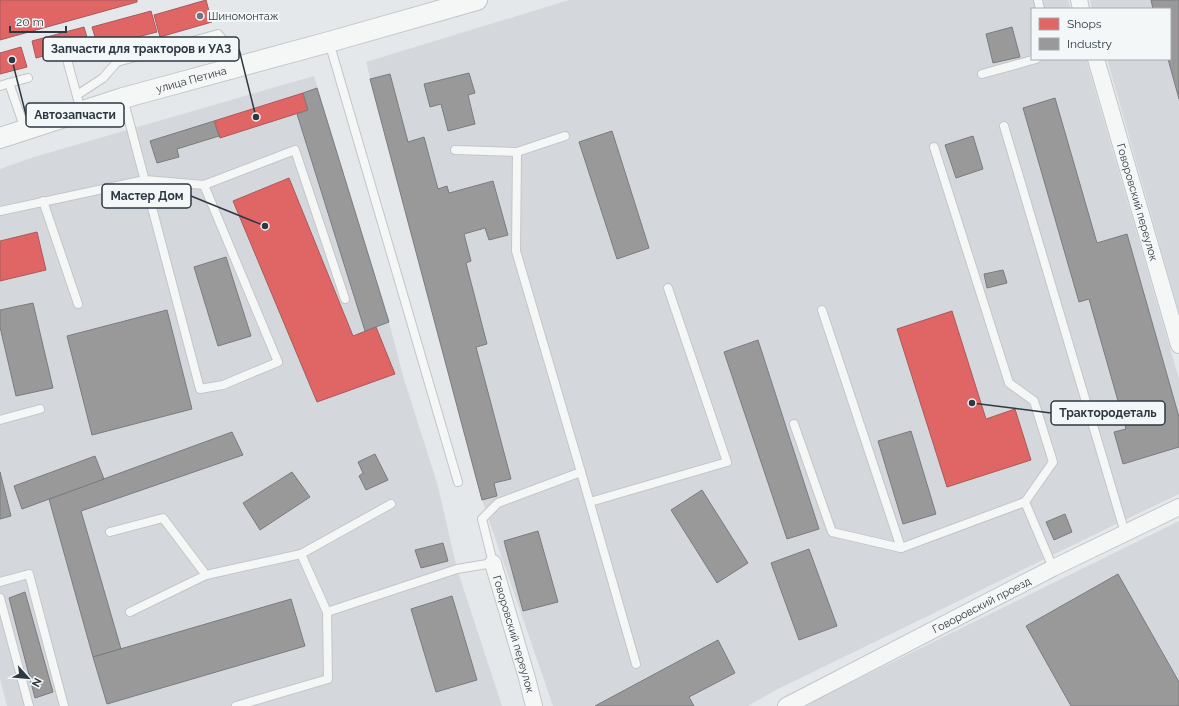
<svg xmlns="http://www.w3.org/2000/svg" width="1179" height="706" font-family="Raleway,sans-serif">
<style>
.built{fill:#d4d8dc}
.shops{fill:#e06666;stroke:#aa585b}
.industry{fill:#999;stroke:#797c7f}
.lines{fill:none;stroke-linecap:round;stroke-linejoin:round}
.service-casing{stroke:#c3c6c8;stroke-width:10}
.minor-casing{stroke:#c3c6c8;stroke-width:18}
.tertiary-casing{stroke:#c3c6c8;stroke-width:22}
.service{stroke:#f5f6f6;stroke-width:8}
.minor{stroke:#f5f6f6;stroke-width:16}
.tertiary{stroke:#f5f6f6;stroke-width:20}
.poi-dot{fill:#6d767d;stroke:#f4f7f8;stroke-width:1.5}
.labels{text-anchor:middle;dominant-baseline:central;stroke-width:4;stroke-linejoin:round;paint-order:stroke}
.poi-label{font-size:11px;fill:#2d3942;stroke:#f4f7f8;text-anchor:start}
.street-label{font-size:11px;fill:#2d3942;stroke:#f4f7f8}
.leader{fill:none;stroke:#2d3942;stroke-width:1.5}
.callout-dot{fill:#2d3942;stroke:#f4f7f8;stroke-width:1.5}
.callout{fill:#f4f7f8;stroke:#2d3942;stroke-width:1.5}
.callout-label{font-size:12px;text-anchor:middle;font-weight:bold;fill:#2d3942}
</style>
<rect width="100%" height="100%" fill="#e5e8ea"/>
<g class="built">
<path d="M569,0H1068L1071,9H1032V59H1086L1179,379V494L1106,529L776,690L748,706H553L482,500L366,62Z"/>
<path d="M1090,0H1179V313L1107,59H1170V9H1092Z"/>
<path d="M314,76L389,322L403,376L438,486L457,569L502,706H7L0,679V169L34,157Z"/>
<path d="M1179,521V706H803Z"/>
</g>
<g class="shops">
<path d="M0,0H137V2L0,40Z"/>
<path d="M206,0L212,22L160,37L154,15Z"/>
<path d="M151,11L157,32L98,47L92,27Z"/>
<path d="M84,27L89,44L36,58L32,41Z"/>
<path d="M21,47L27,67L0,74V53Z"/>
<path d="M303,93L308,110L220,138L214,121Z"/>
<path d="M289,178L353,336L376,327L395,374L317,402L233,201Z"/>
<path d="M37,232L46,270L0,281V241Z"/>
<path d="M952,311L986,419L1015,409L1031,460L947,487L897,329Z"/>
</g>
<g class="industry">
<path d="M1151,0H1179V99L1168,59H1170V9H1153Z"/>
<path d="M1012,27L1020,57L993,63L986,34Z"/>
<path d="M469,73L475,93L468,95L475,124L448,131L441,104L430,107L424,84Z"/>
<path d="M390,74L408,142L424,137L438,189L447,186L449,193L493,181L508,235L489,240L485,228L464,234L471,261L466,263L487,344L476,347L511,479L494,483L497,496L482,500L370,79Z"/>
<path d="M317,88L389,322L365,331L297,114L308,110L303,93Z"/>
<path d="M1055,98L1097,243L1127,234L1179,417V447L1123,464L1114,432L1126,429L1089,299L1079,302L1023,108Z"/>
<path d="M214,121L219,136L177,149L179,157L157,163L150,141Z"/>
<path d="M612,131L649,248L617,259L579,142Z"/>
<path d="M973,136L983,169L956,178L945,145Z"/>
<path d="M226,257L251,336L218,346L194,267Z"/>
<path d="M1003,270L1007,283L987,288L984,274Z"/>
<path d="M33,303L53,388L16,396L0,327V310Z"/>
<path d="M167,310L192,409L92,435L67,336Z"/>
<path d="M758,340L819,529L787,539L724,352Z"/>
<path d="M911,431L936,514L903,524L878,441Z"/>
<path d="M232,432L243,455L81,511L121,649L93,657L49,499Z"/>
<path d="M375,454L388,480L366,490L359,476L363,473L358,462Z"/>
<path d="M95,456L104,479L22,509L14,486Z"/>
<path d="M0,472L11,516L0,519Z"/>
<path d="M292,472L310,497L260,530L243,503Z"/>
<path d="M702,490L748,563L717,583L671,510Z"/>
<path d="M1065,514L1072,532L1054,540L1046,522Z"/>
<path d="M538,531L558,602L523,611L504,541Z"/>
<path d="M443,543L448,561L421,568L415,550Z"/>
<path d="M809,549L837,626L799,640L771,563Z"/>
<path d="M1118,574L1179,682V706H1071L1026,626Z"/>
<path d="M25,592L53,692L35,698L9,598Z"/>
<path d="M452,596L477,680L436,692L411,609Z"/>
<path d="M291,599L305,646L107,704L93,657Z"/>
<path d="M718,640L735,673L689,697L694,706H595Z"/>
</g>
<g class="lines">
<defs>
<g id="service">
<path d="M1038,0L1040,9"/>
<path d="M329,42L458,482"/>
<path d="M68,63L81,111"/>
<path d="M982,74L1036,59"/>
<path d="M0,86L9,83"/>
<path d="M77,95L103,78L117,62L218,34L244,64"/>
<path d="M123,98L200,389L223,385L278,362L204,185"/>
<path d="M1004,126L1125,533"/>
<path d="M25,129L9,83L28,78"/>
<path d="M934,147L1009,383L1034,401L1053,462L1025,502L1053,568"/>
<path d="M455,150L517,152"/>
<path d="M43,201L78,304"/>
<path d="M0,211L145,180L204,185L295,150L345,299"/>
<path d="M822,310L901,548L1025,502"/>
<path d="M0,420L40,409"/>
<path d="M794,424L832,532L901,548"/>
<path d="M581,472L636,664"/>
<path d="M590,502L727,462L668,288"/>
<path d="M110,532L163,518L206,575L301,554L327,612L328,679L236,706"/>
<path d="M301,554L391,504"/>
<path d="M0,582L29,574L64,706"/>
<path d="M0,598L29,706"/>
<path d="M130,612L206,575"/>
<path d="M327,612L457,569L493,563L482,519L498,503L581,472L516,251L517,152L565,136"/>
</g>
<g id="minor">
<path d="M1079,0L1081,9"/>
<path id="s1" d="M1096,59L1179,345"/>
<path id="s2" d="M493,563L527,678L534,706"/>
<path id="s3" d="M786,706L1053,568L1179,507"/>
</g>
<g id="tertiary">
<path id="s4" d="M0,138L123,98L329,42L477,0"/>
</g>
</defs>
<use href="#service" class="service-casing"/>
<use href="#minor" class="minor-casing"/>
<use href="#tertiary" class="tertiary-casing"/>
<use href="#service" class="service"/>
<use href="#minor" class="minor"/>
<use href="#tertiary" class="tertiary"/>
</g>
<circle class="poi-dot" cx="200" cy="16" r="4"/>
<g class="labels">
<g class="poi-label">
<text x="208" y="16">Шиномонтаж</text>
</g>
<g class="street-label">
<text stroke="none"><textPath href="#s4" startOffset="200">улица Петина</textPath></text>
<text stroke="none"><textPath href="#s1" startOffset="149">Говоровский переулок</textPath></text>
<text stroke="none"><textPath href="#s3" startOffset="220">Говоровский проезд</textPath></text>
<text stroke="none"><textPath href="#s2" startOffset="74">Говоровский переулок</textPath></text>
</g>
</g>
<path class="leader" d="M256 117L239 49M12 60L26 115M265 226L191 196M972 403L1051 413"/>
<g class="callout-dot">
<circle cx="256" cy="117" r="4"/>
<circle cx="12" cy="60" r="4"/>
<circle cx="265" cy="226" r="4"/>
<circle cx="972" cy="403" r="4"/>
</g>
<g class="callout">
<rect x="43" y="37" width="196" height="24" rx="4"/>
<rect x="26" y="103" width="98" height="24" rx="4"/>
<rect x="102" y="184" width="89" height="24" rx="4"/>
<rect x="1051" y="401" width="114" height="24" rx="4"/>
</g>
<g class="callout-label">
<text x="141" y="53">Запчасти для тракторов и УАЗ</text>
<text x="75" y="119">Автозапчасти</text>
<text x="147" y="200">Мастер Дом</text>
<text x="1108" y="417">Трактородеталь</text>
</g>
<rect x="1031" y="8" width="140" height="52" fill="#f4f7f8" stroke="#a4abaf"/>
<rect x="1039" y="18" width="20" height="12" fill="#e06666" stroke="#a4abaf"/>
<text x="1067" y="28" font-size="12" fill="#2d3942">Shops</text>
<rect x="1039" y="38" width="20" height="12" fill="#999999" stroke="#a4abaf"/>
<text x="1067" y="48" font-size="12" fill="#2d3942">Industry</text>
<g transform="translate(28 678) rotate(117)" stroke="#f4f7f8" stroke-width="3" paint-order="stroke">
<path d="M0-3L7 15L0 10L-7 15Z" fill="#2d3942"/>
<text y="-6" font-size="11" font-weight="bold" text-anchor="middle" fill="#2d3942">N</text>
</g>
<path d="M10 26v6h56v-6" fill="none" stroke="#2d3942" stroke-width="2"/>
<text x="16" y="26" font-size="12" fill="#2d3942" stroke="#f4f7f8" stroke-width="3" paint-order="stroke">20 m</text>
</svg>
